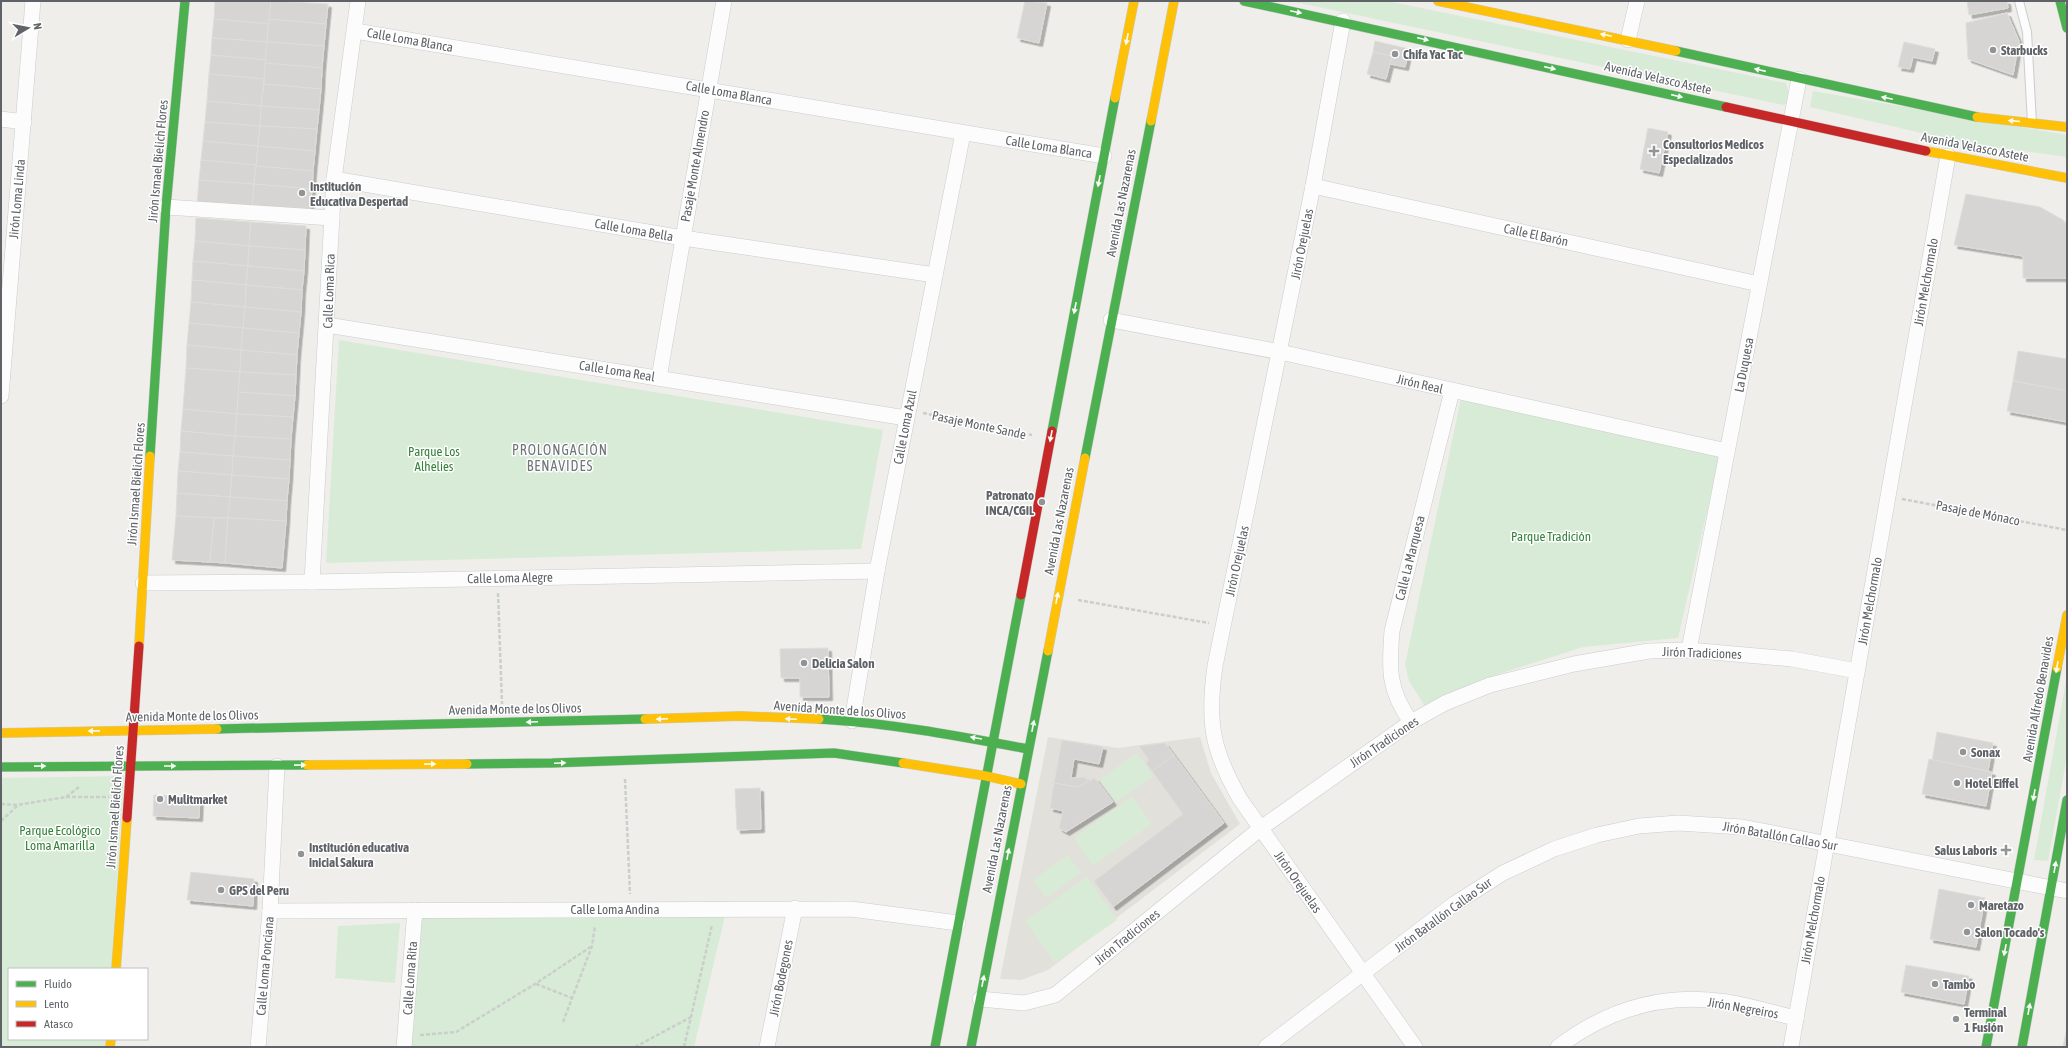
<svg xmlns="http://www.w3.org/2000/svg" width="2068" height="1048" font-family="'Asap Condensed',sans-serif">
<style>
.education{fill:#e2e0da}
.green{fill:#d8ebd6}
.building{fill:#d6d5d3;stroke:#deddd9;filter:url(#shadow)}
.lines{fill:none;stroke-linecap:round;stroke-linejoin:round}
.lane-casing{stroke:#cbcccc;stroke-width:10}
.street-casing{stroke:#cbcccc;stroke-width:16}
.fast-casing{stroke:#cacacb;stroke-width:10}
.slow-casing{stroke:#cacacb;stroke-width:10}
.jam-casing{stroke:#cacacb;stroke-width:10}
.path{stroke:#cacfcc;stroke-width:2.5;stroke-dasharray:4 2;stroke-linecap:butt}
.lane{stroke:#fdfcfc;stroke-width:8}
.street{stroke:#fdfcfc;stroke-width:15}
.fast{stroke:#4caf50;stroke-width:9}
.slow{stroke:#ffc107;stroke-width:9}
.jam{stroke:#c62828;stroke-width:9}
.oneway{fill:#f6fbf6}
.poi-dot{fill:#919496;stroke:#fff;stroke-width:1.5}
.labels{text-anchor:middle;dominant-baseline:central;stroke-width:3;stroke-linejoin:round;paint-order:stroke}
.street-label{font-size:13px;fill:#5f6368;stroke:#fff}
.poi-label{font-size:13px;font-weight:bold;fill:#5f6368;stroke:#fff;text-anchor:start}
.park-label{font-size:13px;fill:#348238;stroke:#fff}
.neighbourhood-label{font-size:14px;letter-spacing:1px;fill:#70757a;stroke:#fff}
</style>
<defs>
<filter id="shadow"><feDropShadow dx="3.5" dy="3.5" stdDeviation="0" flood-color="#0004"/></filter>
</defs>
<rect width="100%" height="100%" fill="#efeeea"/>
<path class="education" d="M1048,737L1118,748L1200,737L1211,773L1240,824L1048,970L1021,980L1000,979Z"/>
<g class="green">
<path d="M1290,1H1387L1786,83L1791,100L1784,105Z"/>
<path d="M1813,91L2067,135V157L1969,144L1810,107Z"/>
<path d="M339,340L883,430L861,549L326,563Z"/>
<path d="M1461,398L1720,455L1678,638L1583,647L1499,674L1456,692L1426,708L1409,681L1405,665Z"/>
<path d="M2067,676V756L2048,861L2034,860Z"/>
<path d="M1137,753L1153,776L1116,802L1100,779Z"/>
<path d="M124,776L111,969H9V1039H106L105,1047H1V778Z"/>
<path d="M1132,796L1152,824L1093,866L1074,838Z"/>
<path d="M1068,855L1081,873L1046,898L1033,880Z"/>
<path d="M1087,877L1117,920L1055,963L1025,921Z"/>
<path d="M725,916L694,1047H411L422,917Z"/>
<path d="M400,923L395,983L335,978L338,926Z"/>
</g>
<g class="building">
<path d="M215,1H271L269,24L214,19Z"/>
<path d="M271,1L328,4L326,24L269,19Z"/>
<path d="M1025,1L1047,3L1039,43L1017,38Z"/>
<path d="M1967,1H2007L2008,8L1969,15Z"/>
<path d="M2007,13L2019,41L2013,75L1968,59L1966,23Z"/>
<path d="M214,19L269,24L267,42L212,38Z"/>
<path d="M269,19L326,24L324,46L267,42Z"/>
<path d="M212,38L267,42L266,60L211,55Z"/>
<path d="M1375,41L1409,49L1405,67L1390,64L1392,56L1373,52Z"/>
<path d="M267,42L324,46L322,68L265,63Z"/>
<path d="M1904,42L1935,49L1932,61L1913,57L1910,69L1898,67Z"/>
<path d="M1373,52L1392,56L1386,79L1367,74Z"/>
<path d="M211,55L266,60L264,79L209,74Z"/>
<path d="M265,63L322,68L321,89L264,84Z"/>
<path d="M209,74L264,79L261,106L207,101Z"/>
<path d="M264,84L321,89L319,110L261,106Z"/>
<path d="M207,101L261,106L260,126L205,122Z"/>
<path d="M261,106L319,110L317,129L260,126Z"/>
<path d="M205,122L260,126L258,146L203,141Z"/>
<path d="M260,126L317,129L315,151L258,146Z"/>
<path d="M1648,128L1668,132L1659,173L1640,169Z"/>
<path d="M203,141L258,146L256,165L201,160Z"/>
<path d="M258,146L315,151L313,171L256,166Z"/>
<path d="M201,160L256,165L254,184L199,180Z"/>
<path d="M256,166L313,171L312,189L254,184Z"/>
<path d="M199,180L254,184L252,208L197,205Z"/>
<path d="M254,184L312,189L310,212L252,208Z"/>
<path d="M1966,194L2040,207L2063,220L2067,226V278H2023V256L1954,245Z"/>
<path d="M196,218L251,222L249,246L195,241Z"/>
<path d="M251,222L306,226L305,250L249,246Z"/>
<path d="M195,241L249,246L248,266L193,261Z"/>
<path d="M249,246L305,250L304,271L248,266Z"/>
<path d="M193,261L248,266L246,285L192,280Z"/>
<path d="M248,266L304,271L302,290L246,285Z"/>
<path d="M192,280L246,285L245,307L191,302Z"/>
<path d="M246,285L302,290L301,312L245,307Z"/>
<path d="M191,302L245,307L243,328L189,323Z"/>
<path d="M245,307L301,312L299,333L243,328Z"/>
<path d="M189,323L243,328L241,350L187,345Z"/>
<path d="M243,328L299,333L297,355L241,350Z"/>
<path d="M187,345L241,350L240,372L186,368Z"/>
<path d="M241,350L297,355L296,375L240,372Z"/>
<path d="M2018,351L2067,359V391L2013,381Z"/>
<path d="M186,368L240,372L237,414L183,409Z"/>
<path d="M240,372L296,375L295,396L238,392Z"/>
<path d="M2013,381L2067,391V422L2007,411Z"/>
<path d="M238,392L295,396L293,417L237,414Z"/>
<path d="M183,409L237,414L235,436L181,431Z"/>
<path d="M237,414L293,417L291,439L235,436Z"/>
<path d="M181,431L235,436L233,456L180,452Z"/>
<path d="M235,436L291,439L290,460L233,456Z"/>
<path d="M180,452L233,456L232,475L178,471Z"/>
<path d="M233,456L290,460L289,479L232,475Z"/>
<path d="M178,471L232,475L230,497L177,493Z"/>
<path d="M232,475L289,479L287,501L230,497Z"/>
<path d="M177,493L230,497L228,518L176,516Z"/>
<path d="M230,497L287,501L286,521L228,518Z"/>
<path d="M176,516L214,518L210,562L172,560Z"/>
<path d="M214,518H228L225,563L210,562Z"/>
<path d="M228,518L286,521L282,568L225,563Z"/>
<path d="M828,648L829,697H800V678H781L780,649Z"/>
<path d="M1937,732L1993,743L1988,771L1932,761Z"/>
<path d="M1062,740L1103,747L1099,764L1074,759L1071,778L1085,777L1088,782L1077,787L1054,783Z"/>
<path d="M1165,743L1174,755L1152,771L1146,763L1149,760L1139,746Z"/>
<path d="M1174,755L1224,823L1113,907L1094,881L1183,814L1152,771Z"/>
<path d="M1929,759L1992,772L1986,806L1922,794Z"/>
<path d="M1095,778L1113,802L1066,832L1059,828L1063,811L1050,808L1054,783L1077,787Z"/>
<path d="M760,788L761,829L737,830L735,789Z"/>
<path d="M154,795L200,797L199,818L153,816Z"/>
<path d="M191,872L254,879L253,906L187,900Z"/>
<path d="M1939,889L1985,898L1976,947L1930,939Z"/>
<path d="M1906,965L1969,976L1964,1004L1901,992Z"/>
<path d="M2067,1028V1047H2063Z"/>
</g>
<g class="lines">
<defs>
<path id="lane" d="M2019,1L2027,32L2032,123"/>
<g id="street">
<path d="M1343,21L1313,186L1215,666C1207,722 1212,750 1240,799L1415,1047"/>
<path d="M355,31L1104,156"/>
<path d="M1628,40L1637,1"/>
<path d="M1,119L24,122"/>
<path d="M334,179L683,238L935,275"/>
<path d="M1313,186L1759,284"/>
<path d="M166,207L332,218"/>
<path d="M1111,320L1280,352L1727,451"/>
<path d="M327,325L906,418"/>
<path d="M659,378L724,1"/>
<path d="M1,396L33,1"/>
<path d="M312,582L334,179L358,1"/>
<path d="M143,583L312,582L877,571"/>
<path d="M1689,650L1799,79"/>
<path d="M852,721L877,571L963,133"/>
<path d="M1411,722C1388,690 1389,669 1392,631L1452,391"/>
<path d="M270,911L851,909L958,923"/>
<path d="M980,999L1024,1003L1055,995L1261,828L1411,722L1445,703L1490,685L1574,664L1649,651L1689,650L1792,659L1857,671"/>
<path d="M258,1047L270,911L277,766"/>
<path d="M404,1047L415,910"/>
<path d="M767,1047L795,908"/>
<path d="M1266,1047L1454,904L1503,873L1554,849L1597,835L1639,826L1678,823L1742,827L2067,891"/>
<path d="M1558,1047C1608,1009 1664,992 1727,1002C1750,1006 1773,1013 1796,1018"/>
<path d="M1791,1047L1948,156"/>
</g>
<g id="fast">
<path d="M1244,1L1726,107"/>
<path d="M2060,1L2067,28"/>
<path d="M1676,51L1977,117"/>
<path d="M1052,431L1115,98"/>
<path d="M150,456L166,207L185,1"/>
<path d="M1085,458L1151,121"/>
<path d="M819,719C890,723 958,736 1028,749"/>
<path d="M217,729L645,719"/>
<path d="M467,764L552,763L834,753L903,763"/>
<path d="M1,767L307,765"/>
<path d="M935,1047L1021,595"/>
<path d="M971,1047L1048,651"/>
<path d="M1986,1047L2057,668"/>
<path d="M2022,1047L2067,800"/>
</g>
<g id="slow">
<path d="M1438,1L1676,51"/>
<path d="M1115,98L1134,1"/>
<path d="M1977,117L2067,127"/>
<path d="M1151,121L1174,1"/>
<path d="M1926,151L2067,178"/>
<path d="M139,646L150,456"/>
<path d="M1048,651L1085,458"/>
<path d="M2057,668L2067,615"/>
<path d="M645,719L741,716L819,719"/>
<path d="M1,733L217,729"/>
<path d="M903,763L986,776L1021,784"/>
<path d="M307,765L467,764"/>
<path d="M116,969L127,818"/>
<path d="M110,1047L111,1039"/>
</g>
<g id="jam">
<path d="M1726,107L1926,151"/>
<path d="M1021,595L1052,431"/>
<path d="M127,818L139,646"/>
</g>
</defs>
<use href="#lane" class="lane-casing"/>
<use href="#street" class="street-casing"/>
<use href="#fast" class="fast-casing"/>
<use href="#slow" class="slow-casing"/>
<use href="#jam" class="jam-casing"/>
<g class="path">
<path d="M923,413L1032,435"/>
<path d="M1902,499L2067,530"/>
<path d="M498,593L502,704"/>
<path d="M1078,600L1209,623"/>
<path d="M625,779L630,894"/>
<path d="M66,797H109"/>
<path d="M1,804L17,805L66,797L79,787"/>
<path d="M1,821L17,806"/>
<path d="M536,984L572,998"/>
<path d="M563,1022L592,946L595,926"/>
<path d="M420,1035L456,1032L535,984L592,946"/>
<path d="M635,1047L691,1017"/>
<path d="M684,1047L712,925"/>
</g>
<use href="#lane" class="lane"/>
<use href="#street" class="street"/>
<use href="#fast" class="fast"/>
<use href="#slow" class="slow"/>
<use href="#jam" class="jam"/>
</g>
<defs><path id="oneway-solid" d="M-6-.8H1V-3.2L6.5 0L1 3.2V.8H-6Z"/></defs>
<g class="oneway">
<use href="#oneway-solid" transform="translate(1296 12) rotate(12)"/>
<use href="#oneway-solid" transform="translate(1606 35) rotate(-168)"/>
<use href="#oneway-solid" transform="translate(1127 39) rotate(101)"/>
<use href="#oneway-solid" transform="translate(1423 39) rotate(13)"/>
<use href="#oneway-solid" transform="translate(1550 68) rotate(13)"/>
<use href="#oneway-solid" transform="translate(1760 70) rotate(-167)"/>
<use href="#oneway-solid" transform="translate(1677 96) rotate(13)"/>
<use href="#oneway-solid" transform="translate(1887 98) rotate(-168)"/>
<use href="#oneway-solid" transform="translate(2014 121) rotate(-175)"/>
<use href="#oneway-solid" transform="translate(1099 181) rotate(101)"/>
<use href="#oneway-solid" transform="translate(1075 308) rotate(101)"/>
<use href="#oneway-solid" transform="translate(1051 436) rotate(101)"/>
<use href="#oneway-solid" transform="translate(1057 598) rotate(-79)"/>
<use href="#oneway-solid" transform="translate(2057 667) rotate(100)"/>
<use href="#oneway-solid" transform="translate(662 719) rotate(178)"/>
<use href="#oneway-solid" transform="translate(791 719) rotate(-177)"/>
<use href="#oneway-solid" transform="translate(532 722) rotate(178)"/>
<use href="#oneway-solid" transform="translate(1033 726) rotate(-79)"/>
<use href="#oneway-solid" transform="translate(94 731) rotate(179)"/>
<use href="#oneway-solid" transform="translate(976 738) rotate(-170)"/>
<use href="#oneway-solid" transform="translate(560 763) rotate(-2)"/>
<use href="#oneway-solid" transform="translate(430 764) rotate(-1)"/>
<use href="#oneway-solid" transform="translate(300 765) rotate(-1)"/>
<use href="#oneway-solid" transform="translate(40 766) rotate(-1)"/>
<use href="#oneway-solid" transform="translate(170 766)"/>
<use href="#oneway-solid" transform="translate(2034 795) rotate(100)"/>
<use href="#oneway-solid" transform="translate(1008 854) rotate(-79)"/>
<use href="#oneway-solid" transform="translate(2055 867) rotate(-80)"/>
<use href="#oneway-solid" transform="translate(2005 950) rotate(101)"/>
<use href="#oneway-solid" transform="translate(983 981) rotate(-79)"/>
<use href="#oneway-solid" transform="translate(2029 1009) rotate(-79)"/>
</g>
<g class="poi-dot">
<circle cx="1993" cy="50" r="4"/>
<circle cx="1395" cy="54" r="4"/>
<path d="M1652 145h4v4h4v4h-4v4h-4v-4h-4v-4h4z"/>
<circle cx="302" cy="193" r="4"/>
<circle cx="1042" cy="502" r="4"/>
<circle cx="804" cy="663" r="4"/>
<circle cx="1963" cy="752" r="4"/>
<circle cx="1957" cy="783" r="4"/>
<circle cx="160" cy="799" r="4"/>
<path d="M2004 844h4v4h4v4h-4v4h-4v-4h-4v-4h4z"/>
<circle cx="301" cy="854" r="4"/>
<circle cx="221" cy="890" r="4"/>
<circle cx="1971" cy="905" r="4"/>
<circle cx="1967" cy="932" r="4"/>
<circle cx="1935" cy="984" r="4"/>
<circle cx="1956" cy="1019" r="4"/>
</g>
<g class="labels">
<g class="street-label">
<text transform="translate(410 40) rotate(10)">Calle Loma Blanca</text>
<text transform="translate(1658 78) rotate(13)">Avenida Velasco Astete</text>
<text transform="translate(729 93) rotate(10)">Calle Loma Blanca</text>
<text transform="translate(1049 147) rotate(9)">Calle Loma Blanca</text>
<text transform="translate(1975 147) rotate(11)">Avenida Velasco Astete</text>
<text transform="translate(158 161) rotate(-85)">Jirón Ismael Bielich Flores</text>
<text transform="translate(695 166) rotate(-80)">Pasaje Monte Almendro</text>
<text transform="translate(17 199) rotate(-85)">Jirón Loma Linda</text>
<text transform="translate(1121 203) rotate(-79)">Avenida Las Nazarenas</text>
<text transform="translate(634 230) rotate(10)">Calle Loma Bella</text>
<text transform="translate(1536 235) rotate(12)">Calle El Barón</text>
<text transform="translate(1302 244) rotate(-79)">Jirón Orejuelas</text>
<text transform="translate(1926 282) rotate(-80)">Jirón Melchormalo</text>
<text transform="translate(329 291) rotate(-88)">Calle Loma Rica</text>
<text transform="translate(1744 365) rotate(-79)">La Duquesa</text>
<text transform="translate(617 371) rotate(9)">Calle Loma Real</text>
<text transform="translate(1420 384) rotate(13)">Jirón Real</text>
<text transform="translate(979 425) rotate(12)">Pasaje Monte Sande</text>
<text transform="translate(905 427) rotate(-79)">Calle Loma Azul</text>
<text transform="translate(136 484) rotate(-86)">Jirón Ismael Bielich Flores</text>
<text transform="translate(1978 513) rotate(11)">Pasaje de Mónaco</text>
<text transform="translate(1059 521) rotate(-79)">Avenida Las Nazarenas</text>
<text transform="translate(1410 558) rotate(-76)">Calle La Marquesa</text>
<text transform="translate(1237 561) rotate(-78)">Jirón Orejuelas</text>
<text transform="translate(510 578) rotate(-1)">Calle Loma Alegre</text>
<text transform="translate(1870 601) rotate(-80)">Jirón Melchormalo</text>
<text transform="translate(1702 653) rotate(2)">Jirón Tradiciones</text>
<text transform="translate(2038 699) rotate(-80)">Avenida Alfredo Benavides</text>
<text transform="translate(515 709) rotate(-1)">Avenida Monte de los Olivos</text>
<text transform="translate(840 710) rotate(4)">Avenida Monte de los Olivos</text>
<text transform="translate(192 716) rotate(-1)">Avenida Monte de los Olivos</text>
<text transform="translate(1384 742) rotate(-34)">Jirón Tradiciones</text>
<text transform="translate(115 807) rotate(-86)">Jirón Ismael Bielich Flores</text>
<text transform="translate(1780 836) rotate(10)">Jirón Batallón Callao Sur</text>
<text transform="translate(997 839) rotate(-79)">Avenida Las Nazarenas</text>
<text transform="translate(1298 882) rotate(55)">Jirón Orejuelas</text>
<text x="615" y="909">Calle Loma Andina</text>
<text transform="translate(1443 915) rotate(-36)">Jirón Batallón Callao Sur</text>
<text transform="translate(1813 920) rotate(-80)">Jirón Melchormalo</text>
<text transform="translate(1127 937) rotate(-39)">Jirón Tradiciones</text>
<text transform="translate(265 966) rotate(-85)">Calle Loma Ponciana</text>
<text transform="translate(410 978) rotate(-86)">Calle Loma Rita</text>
<text transform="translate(781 978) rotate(-79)">Jirón Bodegones</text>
<text transform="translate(1743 1008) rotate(10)">Jirón Negreiros</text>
</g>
<g class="poi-label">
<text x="2001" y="50">Starbucks</text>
<text x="1403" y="54">Chifa Yac Tac</text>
<text x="1663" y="144">Consultorios Medicos<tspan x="1663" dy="15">Especializados</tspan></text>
<text x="310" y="186">Institución<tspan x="310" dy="15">Educativa Despertad</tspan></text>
<text x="1034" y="495" text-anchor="end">Patronato<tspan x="1034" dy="15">INCA/CGIL</tspan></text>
<text x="812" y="663">Delicia Salon</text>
<text x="1971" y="752">Sonax</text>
<text x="1965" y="783">Hotel Eiffel</text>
<text x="168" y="799">Mulitmarket</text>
<text x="309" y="847">Institución educativa<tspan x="309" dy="15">inicial Sakura</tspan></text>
<text x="1997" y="850" text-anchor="end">Salus Laboris</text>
<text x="229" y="890">GPS del Peru</text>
<text x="1979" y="905">Maretazo</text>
<text x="1975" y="932">Salon Tocado's</text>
<text x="1943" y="984">Tambo</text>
<text x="1964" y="1012">Terminal<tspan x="1964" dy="15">1 Fusión</tspan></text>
</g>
<g class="park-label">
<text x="434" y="451">Parque Los<tspan x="434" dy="15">Alhelies</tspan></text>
<text x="1551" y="536">Parque Tradición</text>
<text x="60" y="830">Parque Ecológico<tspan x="60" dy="15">Loma Amarilla</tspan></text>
</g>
<g class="neighbourhood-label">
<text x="560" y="450">PROLONGACIÓN<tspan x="560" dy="16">BENAVIDES</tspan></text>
</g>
</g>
<rect width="2068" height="1048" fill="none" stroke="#5f6368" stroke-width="4"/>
<rect x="8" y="968" width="140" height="72" fill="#ffffff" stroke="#bfc1c3"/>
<rect x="16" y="981" width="20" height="6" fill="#4caf50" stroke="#bfc1c3"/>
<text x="44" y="988" font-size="12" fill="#5f6368">Fluido</text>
<rect x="16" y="1001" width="20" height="6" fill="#ffc107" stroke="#bfc1c3"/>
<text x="44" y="1008" font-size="12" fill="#5f6368">Lento</text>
<rect x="16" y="1021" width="20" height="6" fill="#c62828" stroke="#bfc1c3"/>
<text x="44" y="1028" font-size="12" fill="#5f6368">Atasco</text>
<g transform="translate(28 28) rotate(80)" stroke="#ffffff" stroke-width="3" paint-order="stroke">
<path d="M0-3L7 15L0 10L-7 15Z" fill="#5f6368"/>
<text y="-6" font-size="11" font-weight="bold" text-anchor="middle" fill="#5f6368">N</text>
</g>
</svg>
